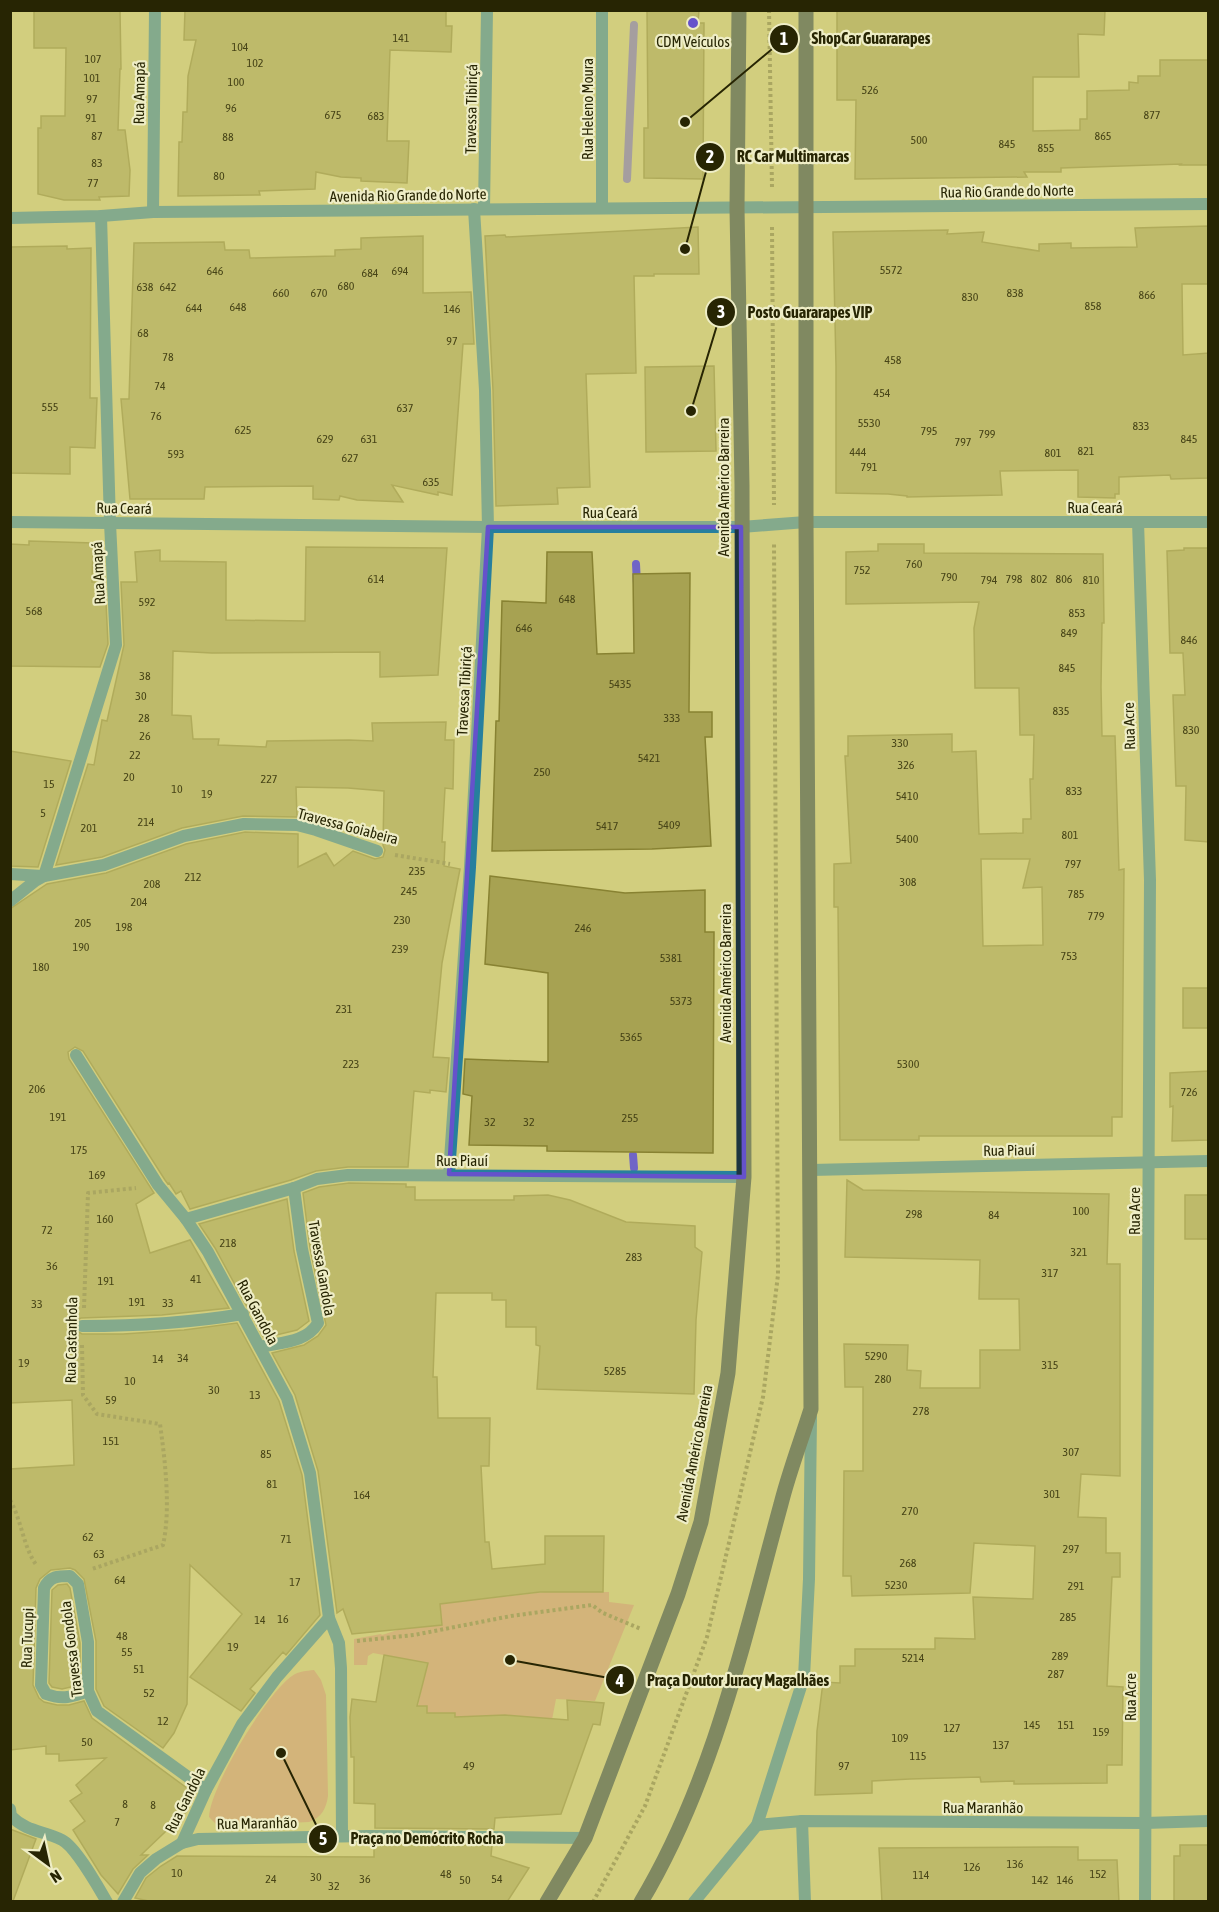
<svg xmlns="http://www.w3.org/2000/svg" width="1219" height="1912" font-family="'Asap Condensed',sans-serif">
<style>
.green{fill:#d69476}
.lines{fill:none;stroke-linecap:round;stroke-linejoin:round}
.stream{stroke:#7065c7;stroke-width:8}
.building{fill:#a7a252;stroke:#888232;stroke-width:1.5;fill-rule:evenodd}
.path{stroke:#7a773f;stroke-width:4;stroke-dasharray:3 3;stroke-linecap:butt}
.lane{stroke:#277f9e;stroke-width:12}
.street{stroke:#277f9e;stroke-width:12}
.primary{stroke:#1d353f;stroke-width:15}
.marked{fill:none;stroke:#6552cb;stroke-width:4.5;stroke-linejoin:round}
.poi-dot{fill:#6552cb;stroke:#eeedc6;stroke-width:2}
.labels{text-anchor:middle;dominant-baseline:central;stroke-width:4.5;stroke-linejoin:round;paint-order:stroke}
.number-label{font-size:12px;fill:#474417}
.poi-label{font-size:15px;fill:#272503;stroke:#eeedc6}
.street-label{font-size:15px;fill:#272503;stroke:#eeedc6}
.leader{fill:none;stroke:#272503;stroke-width:2}
.callout-dot{fill:#272503;stroke:#eeedc6;stroke-width:2}
.mark-label{font-size:18px;text-anchor:middle;font-weight:bold;fill:#fff}
.callout-label{font-size:16px;text-anchor:middle;font-weight:bold;fill:#272503;stroke:#eeedc6;stroke-width:4.5;stroke-linejoin:round;paint-order:stroke}
</style>
<rect width="100%" height="100%" fill="#d2ce7e"/>
<g class="green">
<path d="M545,1592H609V1602L634,1605L595,1701L556,1699L551,1725L528,1717L510,1715L509,1722L477,1716L455,1717L454,1713H427V1706H418L427,1663L373,1653L368,1656L367,1665H354V1639L381,1634L382,1635L410,1626L442,1625L440,1604Z"/>
<path d="M314,1670L321,1680L326,1695L328,1796C326,1809 322,1817 309,1822L218,1826L209,1817C210,1787 267,1693 292,1676C299,1671 306,1671 314,1670Z"/>
</g>
<g class="lines">
<g class="stream">
<path d="M627,179L634,25"/>
<path d="M636,564L637,584"/>
<path d="M633,1155L634,1168"/>
</g>
</g>
<g class="building">
<path d="M34,10H120L121,69H120L118,130H125L130,170L129,196L99,197L100,200H64L38,194V128H41V116H65L66,48H34Z"/>
<path d="M185,10H446V26H452L451,52L390,50L387,141H409L407,183L361,181V178L341,177L316,172L315,189L259,191L260,195L178,196L179,142H182L183,112H187L188,76L196,40H184Z"/>
<path d="M647,10H699L698,23H704L703,179L644,178V128H648Z"/>
<path d="M837,10H1105L1104,35L1078,34L1079,77H1033V131L1080,130V119H1087V91L1129,90V82L1138,83V76H1160V60H1209V165H1180L1181,164L1061,168V172H1024L1027,177L855,179L856,100H837Z"/>
<path d="M1209,226V284H1182L1183,355L1209,353V478L1171,479L1170,475L1119,477V494H1115V498L1078,497V470L1000,471L1002,495L907,497V496L888,494L836,493V366L833,232L948,230L947,234L984,232L982,242L1039,251V244L1071,243V248L1137,247L1135,228Z"/>
<path d="M698,227L699,274H654V276H634L636,373L586,374L590,487L557,488L558,504L496,506L493,390L485,236L505,235L506,237Z"/>
<path d="M423,236V293L471,292L474,344H463L452,495L438,492V495L392,485L403,502L357,500L340,496L339,500L313,499V486L205,487L204,499H130L121,399H129L134,243L224,242L225,250H249L250,258L335,256V250L361,249V238Z"/>
<path d="M67,246V249L91,248L90,398H97L95,448L70,447V474L10,473V247Z"/>
<path d="M714,366L716,451L646,452L645,367Z"/>
<path d="M29,541L93,543L92,582H105L108,644L100,667L10,666V544L29,545Z"/>
<path d="M878,544H924V553L1103,554L1104,623H1102L1101,687L1102,736H1115L1119,870L1124,869L1122,1117H1112V1136H919V1140H840L838,907H834V864L851,863L845,756H848V736L952,734V752L976,751L979,834L1023,833V819H1031L1030,779H1033L1034,735H1020L1019,688H975L974,628L979,602L846,604V552L878,551ZM981,859H1030L1023,888L1042,887L1043,945L983,946Z"/>
<path d="M306,547L447,548L438,675L380,677V652L212,653L173,651L172,715L191,716L193,739H219L218,745L266,747L267,741L349,740L373,741L372,723L446,722L445,740H454L453,789L445,788L442,842H445L444,866L460,869L442,963L433,1057L449,1058L446,1092L430,1090V1093L414,1091L408,1167H348L316,1171L291,1180L190,1209L181,1191L176,1194L169,1183L168,1184L165,1180L83,1051L75,1047L68,1052L69,1059L154,1193L136,1204L150,1253L190,1240L229,1308L162,1315L81,1318L75,1321V1330L82,1334H123L184,1330L237,1323L279,1401L302,1475L320,1615L286,1655L283,1652L250,1689L255,1693L241,1711L190,1677L242,1614L190,1565L187,1704L174,1733L163,1748L104,1706L96,1689V1641L84,1579L75,1570L70,1568L51,1570L40,1579L36,1588L33,1685L39,1698L44,1702L57,1705H69L84,1701L92,1718L195,1794L187,1811L141,1855H148L133,1869L118,1894L101,1875L73,1830L85,1821L70,1801L82,1793L76,1785L106,1758L59,1761V1754H46V1746L10,1750V1469L74,1465L72,1400L10,1403V909L47,884L106,873L186,844L245,832L298,834V867L326,853L334,866L353,851L375,859L383,857L385,850L383,845L384,791L348,788L296,787L297,817L243,816L182,828L102,857L56,865L88,764L94,765L102,720L107,721L124,645L121,582H137L135,552L160,550V561L226,562V620L305,621Z"/>
<path d="M1184,548H1209V842L1185,840L1186,786H1176L1173,695H1185L1183,653H1170L1167,551L1184,550Z"/>
<path d="M547,552H592L597,654L634,653L633,574L690,573L689,712H712V737H705L711,846L652,849L492,851L496,721H499L502,601L546,603Z"/>
<path d="M10,751L71,761L38,867L10,866Z"/>
<path d="M490,876L625,893L705,890V932H714L713,1153L547,1151V1146L469,1145L472,1096L463,1094L465,1059L548,1062V973L485,964Z"/>
<rect x="1183" y="988" width="26" height="40"/>
<path d="M1209,1071V1140L1172,1141L1173,1106L1170,1107V1073Z"/>
<path d="M847,1180L863,1190L1109,1194L1107,1264H1120V1476L1081,1474L1078,1517L1106,1518V1553H1120V1577H1112L1107,1686L1123,1687L1122,1765H1107V1783L1014,1784V1781L981,1782L980,1777L910,1779L872,1781V1793L815,1795L817,1731L823,1682L840,1683V1666H855V1649H935V1638L975,1639L973,1597L1033,1599L1035,1546L974,1543L970,1593L852,1596L851,1576H843L844,1471H863V1387H845L844,1344L908,1345L907,1370L921,1371L920,1388H980V1350H1020L1019,1299H979L980,1260L845,1257Z"/>
<path d="M349,1183L406,1184V1187H415V1200H514V1196L548,1195L570,1200L626,1222L695,1226V1247L702,1252L696,1320L694,1394L537,1389L540,1346L536,1345V1327H506V1300H492V1293H436L433,1377H437L438,1418H490L489,1466H481L485,1542H489L492,1569L545,1564V1536H604L603,1592H540L440,1604L442,1625L352,1634L343,1609L337,1613L318,1471L295,1395L272,1353L304,1345L318,1336L326,1325L310,1248L303,1193L319,1187Z"/>
<rect x="1185" y="1195" width="24" height="44"/>
<path d="M287,1199L294,1251L309,1321L297,1330L264,1338L215,1248L199,1224Z"/>
<path d="M67,1584L70,1588L80,1643V1685L62,1689L52,1687L49,1683L52,1590L58,1585Z"/>
<path d="M384,1655L428,1663L417,1706H427V1713H455V1717L505,1715L568,1720L567,1700L604,1703L600,1725L593,1724L561,1814L495,1818L494,1829L375,1828V1804L354,1803V1757H351L350,1717L352,1699L376,1702Z"/>
<path d="M10,1829L36,1839L13,1901H10Z"/>
<path d="M374,1844L492,1845L491,1856L529,1868L507,1902H153L135,1898L146,1878L161,1866L177,1856L374,1857Z"/>
<path d="M1180,1845H1209V1902H1174V1856H1180Z"/>
<path d="M1052,1847H1078V1860H1117L1119,1902H882L879,1848Z"/>
</g>
<g class="lines">
<g class="path">
<path d="M769,10L772,187"/>
<path d="M772,227L774,505"/>
<path d="M395,855L450,864"/>
<path d="M84,1308L88,1193L136,1188"/>
<path d="M82,1345L83,1395L97,1414L160,1424C165,1460 171,1509 163,1545L92,1569"/>
<path d="M10,1500C22,1521 23,1547 37,1566"/>
<path d="M357,1641L414,1635L511,1616L592,1605L603,1613L641,1629"/>
<path d="M593,1902L645,1806L707,1637L763,1397L778,1275L774,542"/>
</g>
<g class="lane">
<path d="M474,209L485,390L488,527"/>
<path d="M44,876L104,865L184,836L244,824L297,825L316,830L377,851"/>
</g>
<g class="street">
<path d="M602,10V208"/>
<path d="M484,209L487,10"/>
<path d="M153,212L155,10"/>
<path d="M10,218L101,216L153,212L1208,204"/>
<path d="M10,522L488,527H741L806,522H1208"/>
<path d="M1138,522L1150,880L1145,1902"/>
<path d="M10,874L42,876"/>
<path d="M10,901L35,881L44,876L116,645L110,523L101,216"/>
<path d="M76,1055L158,1185L186,1219L208,1252L287,1398L310,1473L329,1618L339,1643L341,1668L342,1836"/>
<path d="M811,1170L1208,1161"/>
<path d="M449,1174L470,867L488,527"/>
<path d="M186,1219L294,1188L317,1179L348,1175L744,1177"/>
<path d="M82,1326C137,1326 189,1323 243,1314"/>
<path d="M260,1347C281,1342 306,1343 318,1323L302,1249L294,1188"/>
<path d="M88,1691C73,1697 62,1700 46,1694L41,1685L44,1588C50,1576 58,1576 70,1576L78,1584L88,1642V1691L97,1711L206,1790"/>
<path d="M10,1809L11,1816C28,1833 43,1830 62,1840C76,1847 98,1887 107,1902"/>
<path d="M802,1821L805,1902"/>
<path d="M757,1825L802,1821L1145,1823L1208,1821"/>
<path d="M182,1843L198,1839L369,1836L585,1838"/>
<path d="M123,1902L140,1873L156,1859L182,1843L206,1790L242,1724L277,1677L329,1618"/>
<path d="M694,1902L757,1825L804,1677L809,1579L811,1417"/>
</g>
<g class="primary">
<path d="M547,1902L585,1838L678,1594L701,1522L728,1373L744,1177L742,485L737,208L739,10"/>
<path d="M641,1902C714,1780 744,1639 781,1504C789,1472 801,1441 811,1409L806,522V10"/>
</g>
</g>
<path d="M0 0H1219V1912H0ZM488,527H741L744,1177L449,1174Z" fill="#d2ce7e" fill-opacity=".55" fill-rule="evenodd"/>
<path class="marked" d="M488,527H741L744,1177L449,1174Z"/>
<circle class="poi-dot" cx="693" cy="23" r="6"/>
<g class="labels">
<g class="number-label">
<text x="401" y="38">141</text>
<text x="240" y="47">104</text>
<text x="93" y="59">107</text>
<text x="255" y="63">102</text>
<text x="92" y="78">101</text>
<text x="236" y="82">100</text>
<text x="870" y="90">526</text>
<text x="92" y="99">97</text>
<text x="231" y="108">96</text>
<text x="333" y="115">675</text>
<text x="1152" y="115">877</text>
<text x="376" y="116">683</text>
<text x="91" y="118">91</text>
<text x="97" y="136">87</text>
<text x="1103" y="136">865</text>
<text x="228" y="137">88</text>
<text x="919" y="140">500</text>
<text x="1007" y="144">845</text>
<text x="1046" y="148">855</text>
<text x="97" y="163">83</text>
<text x="219" y="176">80</text>
<text x="93" y="183">77</text>
<text x="891" y="270">5572</text>
<text x="215" y="271">646</text>
<text x="400" y="271">694</text>
<text x="370" y="273">684</text>
<text x="346" y="286">680</text>
<text x="145" y="287">638</text>
<text x="168" y="287">642</text>
<text x="281" y="293">660</text>
<text x="319" y="293">670</text>
<text x="1015" y="293">838</text>
<text x="1147" y="295">866</text>
<text x="970" y="297">830</text>
<text x="1093" y="306">858</text>
<text x="238" y="307">648</text>
<text x="194" y="308">644</text>
<text x="452" y="309">146</text>
<text x="143" y="333">68</text>
<text x="452" y="341">97</text>
<text x="168" y="357">78</text>
<text x="893" y="360">458</text>
<text x="160" y="386">74</text>
<text x="882" y="393">454</text>
<text x="50" y="407">555</text>
<text x="405" y="408">637</text>
<text x="156" y="416">76</text>
<text x="869" y="423">5530</text>
<text x="1141" y="426">833</text>
<text x="243" y="430">625</text>
<text x="929" y="431">795</text>
<text x="987" y="434">799</text>
<text x="325" y="439">629</text>
<text x="369" y="439">631</text>
<text x="1189" y="439">845</text>
<text x="963" y="442">797</text>
<text x="1086" y="451">821</text>
<text x="858" y="452">444</text>
<text x="1053" y="453">801</text>
<text x="176" y="454">593</text>
<text x="350" y="458">627</text>
<text x="869" y="467">791</text>
<text x="431" y="482">635</text>
<text x="914" y="564">760</text>
<text x="862" y="570">752</text>
<text x="949" y="577">790</text>
<text x="376" y="579">614</text>
<text x="1014" y="579">798</text>
<text x="1039" y="579">802</text>
<text x="1064" y="579">806</text>
<text x="989" y="580">794</text>
<text x="1091" y="580">810</text>
<text x="567" y="599">648</text>
<text x="147" y="602">592</text>
<text x="34" y="611">568</text>
<text x="1077" y="613">853</text>
<text x="524" y="628">646</text>
<text x="1069" y="633">849</text>
<text x="1189" y="640">846</text>
<text x="1067" y="668">845</text>
<text x="145" y="676">38</text>
<text x="620" y="684">5435</text>
<text x="141" y="696">30</text>
<text x="1061" y="711">835</text>
<text x="144" y="718">28</text>
<text x="672" y="718">333</text>
<text x="1191" y="730">830</text>
<text x="145" y="736">26</text>
<text x="900" y="743">330</text>
<text x="135" y="755">22</text>
<text x="649" y="758">5421</text>
<text x="906" y="765">326</text>
<text x="542" y="772">250</text>
<text x="129" y="777">20</text>
<text x="269" y="779">227</text>
<text x="49" y="784">15</text>
<text x="177" y="789">10</text>
<text x="1074" y="791">833</text>
<text x="207" y="794">19</text>
<text x="907" y="796">5410</text>
<text x="43" y="813">5</text>
<text x="146" y="822">214</text>
<text x="669" y="825">5409</text>
<text x="607" y="826">5417</text>
<text x="89" y="828">201</text>
<text x="1070" y="835">801</text>
<text x="907" y="839">5400</text>
<text x="1073" y="864">797</text>
<text x="417" y="871">235</text>
<text x="193" y="877">212</text>
<text x="908" y="882">308</text>
<text x="152" y="884">208</text>
<text x="409" y="891">245</text>
<text x="1076" y="894">785</text>
<text x="139" y="902">204</text>
<text x="1096" y="916">779</text>
<text x="402" y="920">230</text>
<text x="83" y="923">205</text>
<text x="124" y="927">198</text>
<text x="583" y="928">246</text>
<text x="81" y="947">190</text>
<text x="400" y="949">239</text>
<text x="1069" y="956">753</text>
<text x="671" y="958">5381</text>
<text x="41" y="967">180</text>
<text x="681" y="1001">5373</text>
<text x="344" y="1009">231</text>
<text x="631" y="1037">5365</text>
<text x="351" y="1064">223</text>
<text x="908" y="1064">5300</text>
<text x="37" y="1089">206</text>
<text x="1189" y="1092">726</text>
<text x="58" y="1117">191</text>
<text x="630" y="1118">255</text>
<text x="490" y="1122">32</text>
<text x="529" y="1122">32</text>
<text x="79" y="1150">175</text>
<text x="97" y="1175">169</text>
<text x="1081" y="1211">100</text>
<text x="914" y="1214">298</text>
<text x="994" y="1215">84</text>
<text x="105" y="1219">160</text>
<text x="47" y="1230">72</text>
<text x="228" y="1243">218</text>
<text x="1079" y="1252">321</text>
<text x="634" y="1257">283</text>
<text x="52" y="1266">36</text>
<text x="1050" y="1273">317</text>
<text x="196" y="1279">41</text>
<text x="106" y="1281">191</text>
<text x="137" y="1302">191</text>
<text x="168" y="1303">33</text>
<text x="37" y="1304">33</text>
<text x="876" y="1356">5290</text>
<text x="183" y="1358">34</text>
<text x="158" y="1359">14</text>
<text x="24" y="1363">19</text>
<text x="1050" y="1365">315</text>
<text x="615" y="1371">5285</text>
<text x="883" y="1379">280</text>
<text x="130" y="1381">10</text>
<text x="214" y="1390">30</text>
<text x="255" y="1395">13</text>
<text x="111" y="1400">59</text>
<text x="921" y="1411">278</text>
<text x="111" y="1441">151</text>
<text x="1071" y="1452">307</text>
<text x="266" y="1454">85</text>
<text x="272" y="1484">81</text>
<text x="1052" y="1494">301</text>
<text x="362" y="1495">164</text>
<text x="910" y="1511">270</text>
<text x="88" y="1537">62</text>
<text x="286" y="1539">71</text>
<text x="1071" y="1549">297</text>
<text x="99" y="1554">63</text>
<text x="908" y="1563">268</text>
<text x="120" y="1580">64</text>
<text x="295" y="1582">17</text>
<text x="896" y="1585">5230</text>
<text x="1076" y="1586">291</text>
<text x="1068" y="1617">285</text>
<text x="283" y="1619">16</text>
<text x="260" y="1620">14</text>
<text x="122" y="1636">48</text>
<text x="233" y="1647">19</text>
<text x="127" y="1652">55</text>
<text x="1060" y="1656">289</text>
<text x="913" y="1658">5214</text>
<text x="139" y="1669">51</text>
<text x="1056" y="1674">287</text>
<text x="149" y="1693">52</text>
<text x="163" y="1721">12</text>
<text x="1032" y="1725">145</text>
<text x="1066" y="1725">151</text>
<text x="952" y="1728">127</text>
<text x="1101" y="1732">159</text>
<text x="900" y="1738">109</text>
<text x="87" y="1742">50</text>
<text x="1001" y="1745">137</text>
<text x="918" y="1756">115</text>
<text x="469" y="1766">49</text>
<text x="844" y="1766">97</text>
<text x="125" y="1804">8</text>
<text x="153" y="1805">8</text>
<text x="117" y="1822">7</text>
<text x="1015" y="1864">136</text>
<text x="972" y="1867">126</text>
<text x="177" y="1873">10</text>
<text x="446" y="1874">48</text>
<text x="1098" y="1874">152</text>
<text x="921" y="1875">114</text>
<text x="316" y="1877">30</text>
<text x="271" y="1879">24</text>
<text x="365" y="1879">36</text>
<text x="497" y="1879">54</text>
<text x="465" y="1880">50</text>
<text x="1040" y="1880">142</text>
<text x="1065" y="1880">146</text>
<text x="334" y="1886">32</text>
</g>
<g class="poi-label">
<text x="693" y="41">CDM Veículos</text>
</g>
<g class="street-label">
<text transform="translate(139 93) rotate(-89)">Rua Amapá</text>
<text transform="translate(471 109) rotate(-89)">Travessa Tibiriçá</text>
<text transform="translate(587 109) rotate(-90)">Rua Heleno Moura</text>
<text transform="translate(1007 191) rotate(-1)">Rua Rio Grande do Norte</text>
<text transform="translate(408 195) rotate(-1)">Avenida Rio Grande do Norte</text>
<text transform="translate(723 487) rotate(-90)">Avenida Américo Barreira</text>
<text x="1095" y="507">Rua Ceará</text>
<text transform="translate(124 508) rotate(1)">Rua Ceará</text>
<text x="610" y="512">Rua Ceará</text>
<text transform="translate(98 573) rotate(-93)">Rua Amapá</text>
<text transform="translate(464 691) rotate(-87)">Travessa Tibiriçá</text>
<text transform="translate(1129 726) rotate(-92)">Rua Acre</text>
<text transform="translate(348 826) rotate(15)">Travessa Goiabeira</text>
<text transform="translate(725 973) rotate(-90)">Avenida Américo Barreira</text>
<text transform="translate(1009 1150) rotate(-1)">Rua Piauí</text>
<text x="462" y="1160">Rua Piauí</text>
<text transform="translate(1134 1211) rotate(-90)">Rua Acre</text>
<text transform="translate(322 1268) rotate(80)">Travessa Gandola</text>
<text transform="translate(258 1312) rotate(62)">Rua Gandola</text>
<text transform="translate(71 1340) rotate(-89)">Rua Castanhola</text>
<text transform="translate(694 1453) rotate(-79)">Avenida Américo Barreira</text>
<text transform="translate(27 1638) rotate(-88)">Rua Tucupi</text>
<text transform="translate(71 1649) rotate(-97)">Travessa Gondola</text>
<text transform="translate(1130 1697) rotate(-90)">Rua Acre</text>
<text transform="translate(185 1800) rotate(-63)">Rua Gandola</text>
<text x="983" y="1807">Rua Maranhão</text>
<text transform="translate(257 1823) rotate(-1)">Rua Maranhão</text>
</g>
</g>
<path class="leader" d="M685 122L784 39M685 249L710 157M691 411L721 312M510 1660L620 1680M281 1753L323 1839"/>
<g class="callout-dot">
<circle cx="685" cy="122" r="6"/>
<circle cx="685" cy="249" r="6"/>
<circle cx="691" cy="411" r="6"/>
<circle cx="510" cy="1660" r="6"/>
<circle cx="281" cy="1753" r="6"/>
<circle cx="784" cy="39" r="15"/>
<circle cx="710" cy="157" r="15"/>
<circle cx="721" cy="312" r="15"/>
<circle cx="620" cy="1680" r="15"/>
<circle cx="323" cy="1839" r="15"/>
</g>
<g class="mark-label">
<text x="784" y="45">1</text>
<text x="710" y="163">2</text>
<text x="721" y="318">3</text>
<text x="620" y="1687">4</text>
<text x="323" y="1845">5</text>
</g>
<g class="callout-label">
<text x="871" y="44">ShopCar Guararapes</text>
<text x="793" y="162">RC Car Multimarcas</text>
<text x="810" y="318">Posto Guararapes VIP</text>
<text x="738" y="1686">Praça Doutor Juracy Magalhães</text>
<text x="427" y="1844">Praça no Demócrito Rocha</text>
</g>
<rect width="1219" height="1912" fill="none" stroke="#272503" stroke-width="24"/>
<g transform="translate(48 1864) rotate(147)" stroke="#eeedc6" stroke-width="4.5" paint-order="stroke">
<path d="M0-4.5L10 22L0 15L-10 22Z" fill="#272503"/>
<text y="-9" font-size="16" font-weight="bold" text-anchor="middle" fill="#272503">N</text>
</g>
</svg>
